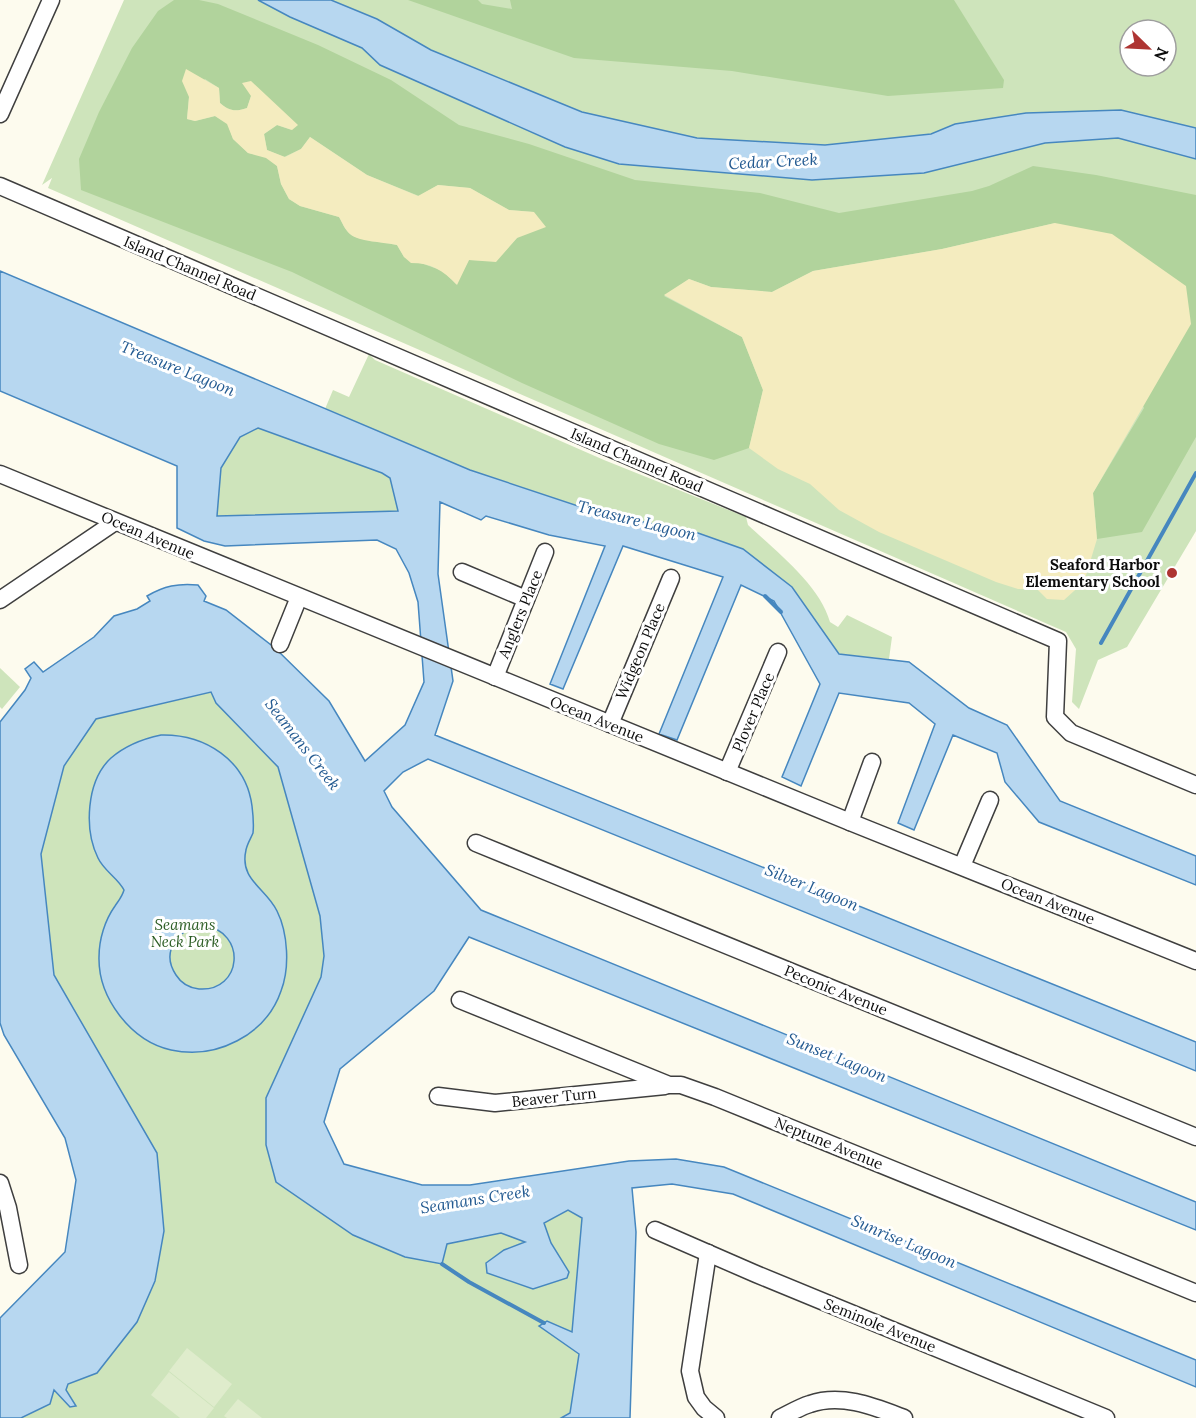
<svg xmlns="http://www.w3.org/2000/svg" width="1196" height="1418" font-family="Lora,serif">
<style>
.green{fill:#cee4bb;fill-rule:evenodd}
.forest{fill:#b1d39c;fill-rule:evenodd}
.sand{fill:#f4ecbf}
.pitch{fill:#dfeccc}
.water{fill:#b7d7f0;stroke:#4687bf;stroke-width:1.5;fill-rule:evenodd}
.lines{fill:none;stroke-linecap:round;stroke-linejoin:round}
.stream{stroke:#4687bf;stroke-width:4}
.minor-casing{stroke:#3f3f3f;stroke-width:19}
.minor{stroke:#fff;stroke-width:16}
.poi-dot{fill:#ae3533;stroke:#fff;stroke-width:2}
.labels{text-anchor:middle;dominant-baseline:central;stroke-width:6;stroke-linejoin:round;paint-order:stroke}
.street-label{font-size:15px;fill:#0c0c0c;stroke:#fff}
.poi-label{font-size:15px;font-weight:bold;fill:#0c0c0c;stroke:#fff;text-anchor:end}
.park-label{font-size:15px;font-style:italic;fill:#2c5d24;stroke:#fff}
.water-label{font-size:16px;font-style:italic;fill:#235a91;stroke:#fff}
</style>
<rect width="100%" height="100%" fill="#fdfbee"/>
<g class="green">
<path d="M124,0H258L290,17L377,19L331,0H1196V531L1127,647L1098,660L1079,709L1072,702L1076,649L1066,632L48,188L52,178L42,185ZM1130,30H1166V66H1130Z"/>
<path d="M369,354L375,360L604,460L746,517L748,525C776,551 820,585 830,622L838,627L847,615L892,637L889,659L839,654L792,587L698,533L599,513L470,470L325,409L333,390L349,397Z"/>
<path d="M258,428L382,473L390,478L398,511L217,516L221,468L240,437Z"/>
<path d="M0,668L20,687L2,709L0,707Z"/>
<path d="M212,692L216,703L278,767L320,916L324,956L321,977L266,1098V1145L447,1244L501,1233L526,1242L504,1250L486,1263L487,1273L557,1280L567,1278L569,1272L551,1243L544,1223L568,1210L582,1218L572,1333L547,1321L579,1354L570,1413L561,1418H21L50,1404L53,1390L70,1407L66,1390L68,1384L97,1373L157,1153L54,975L41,854L64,766L96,719Z"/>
</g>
<g class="forest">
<path d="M174,0H199L218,4L318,45L391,80L459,125L529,144L635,180L760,193L839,213L972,191L989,186L1033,166L1096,175L1196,195V437L1142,532L1097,539L1093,493L1144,408L1055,223L942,249L813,271L772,292L711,287L689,279L664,296L742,337L763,390L749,448L714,460L659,444L522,383L292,272L81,190L79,159L99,112L132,48L158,11ZM205,79L219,88L220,103C229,111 235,112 247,108L251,96L292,130L277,125L264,134L267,150L284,157L301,149L310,137L367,175L419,196L438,185L470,188L509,210L534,212L517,238L496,261L469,260L456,284L443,271L404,257L397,245C384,242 359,241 350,234C345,230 342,222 339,217L300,206L289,199L281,184L277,166L266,157L248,153L233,139L228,124L215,116L195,121L187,119L189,97Z"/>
<path d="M408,0H478L482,4L512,9L510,0H954L1004,80L1003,88L888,96L732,71L574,58Z"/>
</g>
<g class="sand">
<path d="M186,69L219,88L220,103C229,111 235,112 247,108L251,96L242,83L251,81L298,125L292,130L277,125L264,134L267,150L285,157L301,149L310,137L367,175L418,196L438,185L470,188L509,210L534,212L546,227L517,238L496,262L469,260L457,285C443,270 431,263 411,263L404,257L397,245C384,242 359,242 350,234C345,230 342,222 339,217L300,206L289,199L281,184L277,166L266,158L248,153L233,139L227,124L215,116L195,121L187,119L189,97L182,81Z"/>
<path d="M1055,223L1112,234L1186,286L1191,324L1093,493L1097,539L1084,582L1064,600L1047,599L1037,589H1018L996,582L879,532L839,510L810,484L778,469L749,448L763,390L742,337L664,295L689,279L711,287L772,292L813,271L942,249Z"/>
</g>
<g class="pitch">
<path d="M187,1348L232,1384L214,1407L169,1371Z"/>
<path d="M169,1372L214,1408L206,1418H180L151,1395Z"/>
<path d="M238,1399L262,1418H227L224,1416Z"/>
</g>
<g class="water">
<path d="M258,0H331L377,19L431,50L582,112L697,138L825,145L931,134L955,124L1026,113L1121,110L1196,128V159L1118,138L1045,143L924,173L812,180L619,164L565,147L380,65L362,48L290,17Z"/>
<path d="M0,271L470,470L599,513L698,533L743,549L792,587L839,654L909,662L969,708L1007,725L1060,801L1196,856V885L1039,822L1005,782L997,753L953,735L914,830L898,823L935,724L909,703L839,693L801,786L782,777L820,684L774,601L741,585L677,740L659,734L723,577L623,546L563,689L550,684L605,546L549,535L486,516L481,520L440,502L438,574L453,681L435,735L1196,1042V1071L428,759L403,772L384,791L392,807L481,910L1196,1202V1230L469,937L434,991L340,1069L324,1122L344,1164L422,1185H470L629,1161L676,1159L724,1167L1196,1360V1387L733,1194L672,1184L632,1188L636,1232L630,1418H561L570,1413L579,1354L539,1326L547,1321L572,1332L582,1218L568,1210L544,1223L551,1243L569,1272L567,1278L533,1289L487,1273L486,1263L504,1250L525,1242L501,1233L447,1244L442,1264L405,1257L353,1235L276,1182L266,1145V1098L321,977L324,956L320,916L278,767L216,703L211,692L96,719L64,766L41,854L54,975L157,1153L164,1231L155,1281L137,1322L97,1373L68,1384L66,1390L76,1406L70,1407L54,1390L50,1404L21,1418H0V1318L65,1252L76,1180L65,1138L4,1035L0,1023V722L25,690L31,678L25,669L34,662L43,672L94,637L114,616L137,609L150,601L147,596C164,586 178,583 198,585L206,596L204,601L226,610L275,648L329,701L365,761L405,725L424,682L418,602L409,573L396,549L377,540L225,546L204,541L177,528V466L0,391ZM258,428L382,473L390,478L398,511L217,516L221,468L240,437Z"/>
<path d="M161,735C205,734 246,760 252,806C253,814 254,824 253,833C251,838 247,844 246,850C239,880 266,888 277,911C288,933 290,968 281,991C266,1035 216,1060 171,1050C131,1041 98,998 99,957C99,939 105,920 115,906C119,900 122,897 124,890C118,878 104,871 98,858C84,830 86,781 111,758C126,745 142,739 161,735ZM203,925C248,932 242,992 199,989C190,988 181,983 176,975C160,951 179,928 203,925Z"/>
</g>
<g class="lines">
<g class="stream">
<path d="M765,596L781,612"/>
<path d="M1101,643L1196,473"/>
<path d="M442,1264L469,1282L544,1323"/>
</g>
<defs>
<g id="minor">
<path d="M0,114L51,0"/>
<path d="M0,186L1058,641L1055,717L1071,733L1196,785"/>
<path d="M0,474L850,822L1196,961"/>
<path d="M462,572L526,599"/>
<path d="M0,600L115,522"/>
<path d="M280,644L299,597"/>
<path d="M495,677L545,552"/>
<path d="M610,724L671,578"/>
<path d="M727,772L778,652"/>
<path d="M850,822L872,762"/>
<path d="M476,843L1196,1137"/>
<path d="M962,866L990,800"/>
<path d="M460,1000L669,1085H681L715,1097L1196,1293"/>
<path d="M438,1096L495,1103L665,1086"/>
<path d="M0,1183L8,1208L19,1265"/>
<path d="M655,1230L756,1274L1106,1418"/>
<path d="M708,1253L690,1371L696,1397L704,1408L716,1418"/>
<path d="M780,1418C790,1413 800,1407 810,1404C842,1393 875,1407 904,1418"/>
</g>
</defs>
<use href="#minor" class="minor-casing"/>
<use href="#minor" class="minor"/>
</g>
<circle class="poi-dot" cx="1172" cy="573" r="6"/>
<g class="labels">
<g class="street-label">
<text transform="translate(190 268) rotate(23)">Island Channel Road</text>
<text transform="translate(637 460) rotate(23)">Island Channel Road</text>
<text transform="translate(148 535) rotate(23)">Ocean Avenue</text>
<text transform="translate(520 614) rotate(-68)">Anglers Place</text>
<text transform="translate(640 651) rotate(-67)">Widgeon Place</text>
<text transform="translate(753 712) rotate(-67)">Plover Place</text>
<text transform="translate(597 719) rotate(22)">Ocean Avenue</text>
<text transform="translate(1048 901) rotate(22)">Ocean Avenue</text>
<text transform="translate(836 990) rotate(22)">Peconic Avenue</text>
<text transform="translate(554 1097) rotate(-6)">Beaver Turn</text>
<text transform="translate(829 1143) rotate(22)">Neptune Avenue</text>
<text transform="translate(880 1325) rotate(22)">Seminole Avenue</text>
</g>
<g class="poi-label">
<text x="1160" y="564">Seaford Harbor<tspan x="1160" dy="17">Elementary School</tspan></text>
</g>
<g class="park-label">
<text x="185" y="924">Seamans<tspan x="185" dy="17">Neck Park</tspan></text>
</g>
<g class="water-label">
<text transform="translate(773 161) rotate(-3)">Cedar Creek</text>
<text transform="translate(178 368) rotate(22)">Treasure Lagoon</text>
<text transform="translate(637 520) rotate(14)">Treasure Lagoon</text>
<text transform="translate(303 744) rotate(52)">Seamans Creek</text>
<text transform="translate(812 887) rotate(22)">Silver Lagoon</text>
<text transform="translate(837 1057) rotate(22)">Sunset Lagoon</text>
<text transform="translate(475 1199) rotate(-9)">Seamans Creek</text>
<text transform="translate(904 1241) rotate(23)">Sunrise Lagoon</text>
</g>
</g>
<g transform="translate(1148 48) rotate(114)"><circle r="28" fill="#ffffff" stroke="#9e9e9e" stroke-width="1.5"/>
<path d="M0-4.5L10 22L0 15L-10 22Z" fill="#ae3533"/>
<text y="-9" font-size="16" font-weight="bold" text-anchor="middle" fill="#0c0c0c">N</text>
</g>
</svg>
